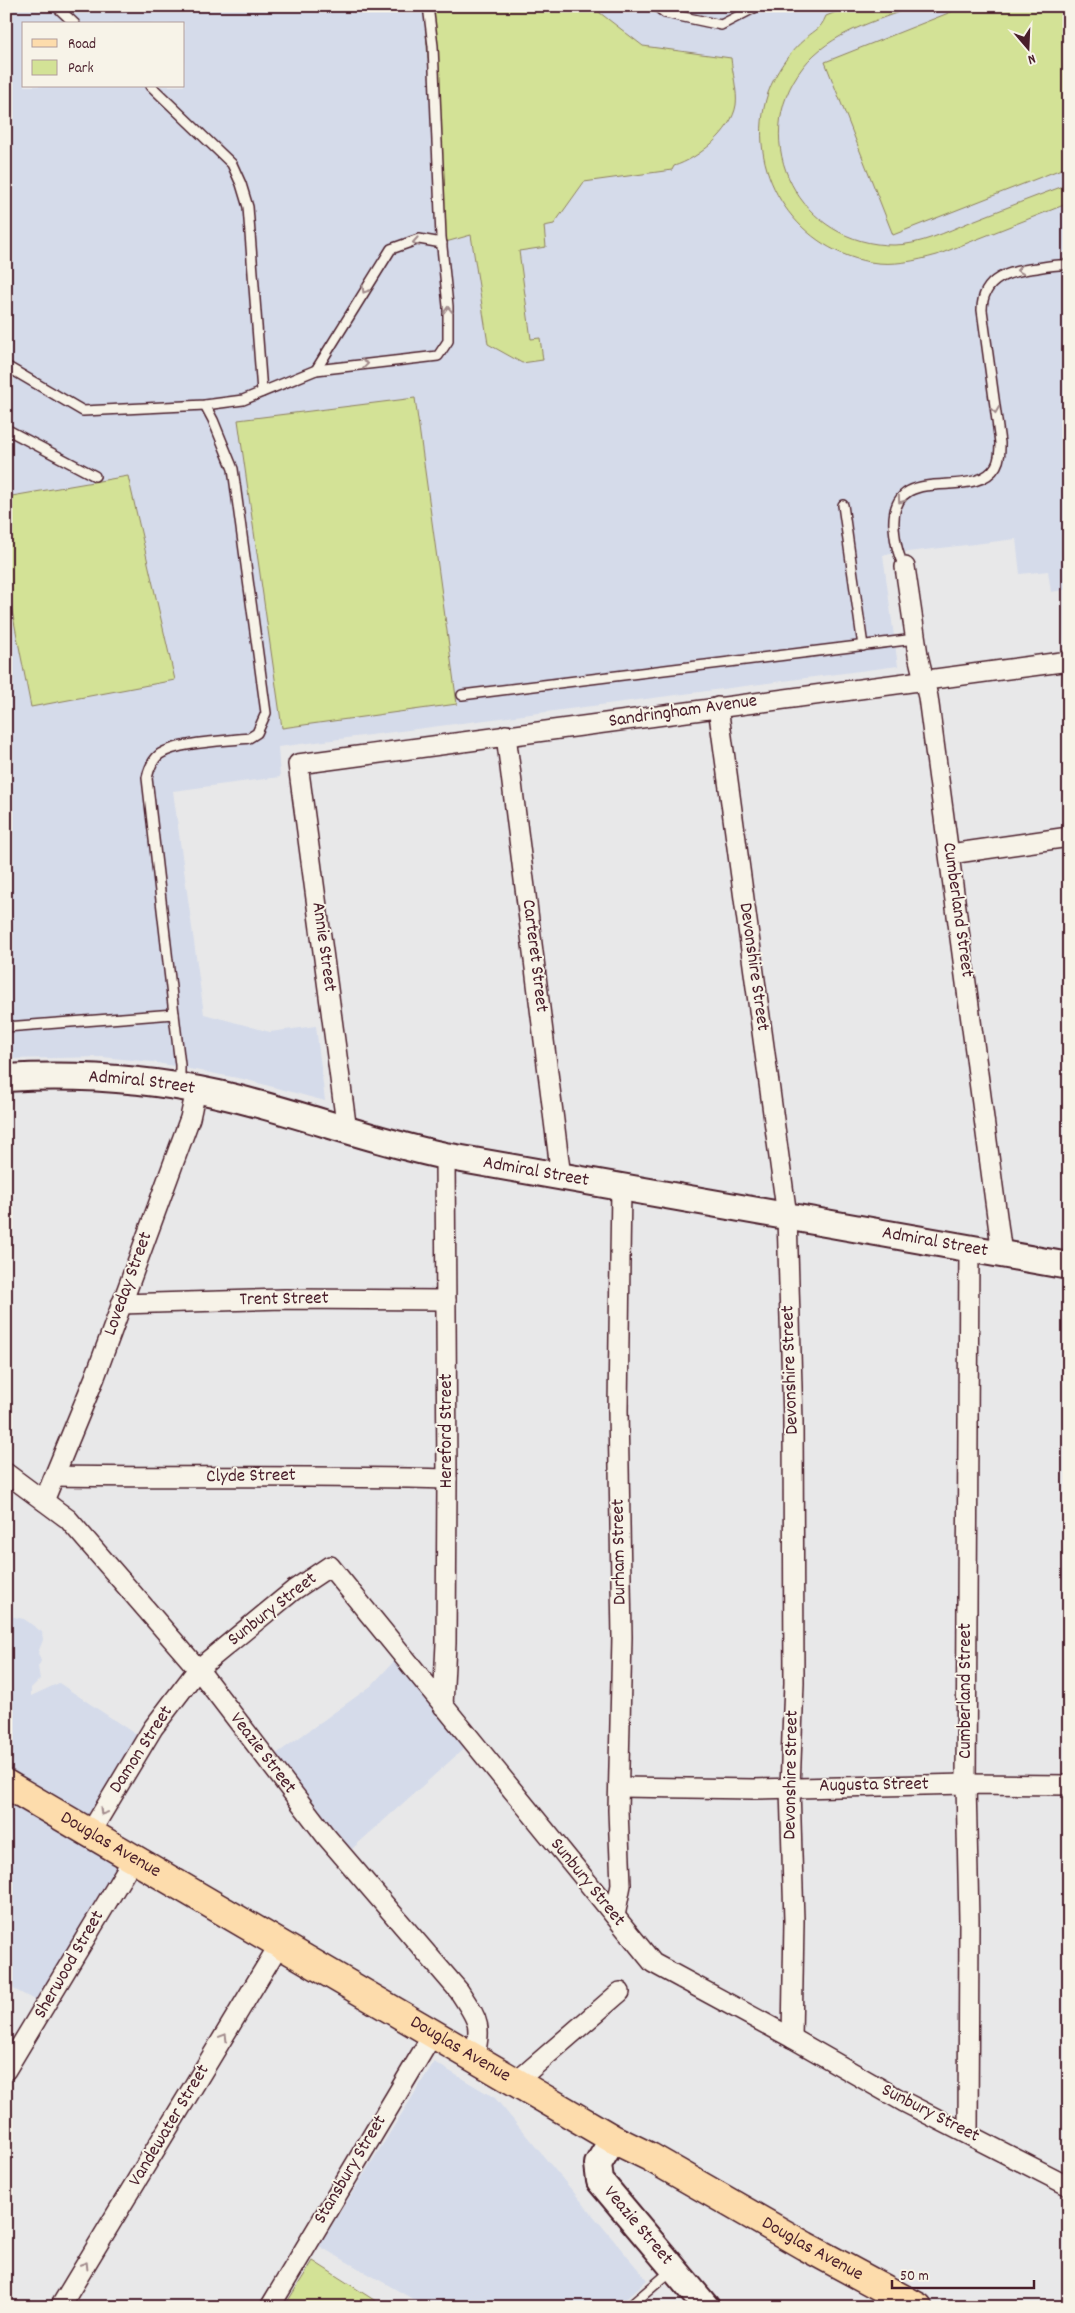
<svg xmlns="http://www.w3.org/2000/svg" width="1075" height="2313" font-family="Dekko,sans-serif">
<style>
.built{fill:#d5dbea;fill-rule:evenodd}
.green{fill:#d3e296;stroke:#8e8060}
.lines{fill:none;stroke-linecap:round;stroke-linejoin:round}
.lane-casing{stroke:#4a1f2b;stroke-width:12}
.street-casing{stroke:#4a1f2b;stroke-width:22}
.secondary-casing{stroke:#4a1f2b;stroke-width:30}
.primary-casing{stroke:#4a1f2b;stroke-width:31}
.lane{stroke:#f7f3e8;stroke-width:9}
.street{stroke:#f7f3e8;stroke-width:19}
.secondary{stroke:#f7f3e8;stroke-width:26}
.primary{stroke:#fddcac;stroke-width:28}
.oneway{stroke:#a0898a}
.labels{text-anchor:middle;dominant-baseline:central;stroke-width:4;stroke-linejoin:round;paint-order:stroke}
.street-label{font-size:19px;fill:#4a1f2b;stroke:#f7f3e8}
</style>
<rect width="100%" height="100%" fill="#e8e8e9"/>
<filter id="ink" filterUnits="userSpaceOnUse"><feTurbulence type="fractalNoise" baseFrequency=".02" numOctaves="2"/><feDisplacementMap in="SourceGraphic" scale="10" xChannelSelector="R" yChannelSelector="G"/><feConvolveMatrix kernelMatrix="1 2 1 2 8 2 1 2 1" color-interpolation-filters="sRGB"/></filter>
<g filter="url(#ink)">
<g class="built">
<path d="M6,6H1069V250L1062,252L1069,304V589L1051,592L1048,571L1020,574L1016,539L883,555L898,666L278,747L280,777L173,791L204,1014L270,1032L316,1026L325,1101L243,1079L152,1062L102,1057L6,1059ZM24,24H184V86H24Z"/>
<path d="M6,1613L14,1617L24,1619L42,1632L43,1640L38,1653L41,1661L38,1667L40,1679L31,1688V1696L59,1683L144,1740L92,1830L129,1858L44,2005L6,1985Z"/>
<path d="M397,1658L468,1745L344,1856L268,1760L371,1686Z"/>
<path d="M434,2062L495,2098L647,2280L617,2307H427L319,2246Z"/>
</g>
<g class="green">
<path d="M424,6H591L643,46L731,58C732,71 738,93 736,105C732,131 698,159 674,166L672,170L584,182L554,224L544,226L546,247L519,251L531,339L540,338L543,360L522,363L488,344L471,235L442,243Z"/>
<path d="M851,6H915C877,21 830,32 803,67C745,142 801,246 894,245C920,245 946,232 970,222C1003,209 1036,196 1069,184V203L937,255C915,261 893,266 870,262C793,248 743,168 768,93C775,73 789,52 806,38C816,29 820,30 826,16Z"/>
<path d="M966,6H1069V166L893,235L825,62Z"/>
<path d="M415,398L457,704L282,728L238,420Z"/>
<path d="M128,476L175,680L31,707L6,581V497Z"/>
<path d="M313,2261L385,2307H284Z"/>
</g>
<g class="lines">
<defs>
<g id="lane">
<path d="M56,6L75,24"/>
<path d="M656,6L665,13L721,25L758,6"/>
<path d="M151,86L232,164L241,184L248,207L262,392"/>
<path d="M6,366L83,411L205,405L243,400L316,370L438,356L448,341V306L441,237L433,46L428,6"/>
<path d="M316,370L391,249L419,239L442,243"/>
<path d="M6,429L95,476"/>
<path d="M843,505L863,646"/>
<path d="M905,567C897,555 895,540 894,527C890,458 974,504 996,466C1000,459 1000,451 1000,443L982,310C982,277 1011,271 1037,268C1048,266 1058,264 1069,265"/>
<path d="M462,695L915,639"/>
<path d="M174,1014L147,778C149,769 152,760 160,754C178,742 226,741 249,738L257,733L266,713L233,469L213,420L205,405"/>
<path d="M6,1027L174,1014L180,1065V1085"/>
<path d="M629,2307L672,2270"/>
</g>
<g id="street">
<path d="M905,567L918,655L928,697L1002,1254"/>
<path d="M718,707L787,1216L793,1421L794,1683L790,1788L794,1921L792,2038"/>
<path d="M506,735L561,1177"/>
<path d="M950,854L1069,837"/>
<path d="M347,1131L298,764L1069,661"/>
<path d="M121,1304L284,1299L446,1300"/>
<path id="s1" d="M6,1473L68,1519L198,1669L325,1835L459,1991C479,2022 482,2023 474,2060"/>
<path d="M55,1476C186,1478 316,1475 447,1479"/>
<path d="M44,1501L95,1377L190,1118L196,1090"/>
<path d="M443,1706L446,1643L447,1479L445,1156"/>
<path d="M620,1787L754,1789L966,1784L1069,1785"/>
<path d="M90,1833L153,1728L198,1669L294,1590L330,1566L653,1963L792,2038L904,2102L1069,2186"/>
<path d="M615,1916L621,1885L618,1810L622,1637L618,1410L621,1187"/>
<path d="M6,2070L133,1859"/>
<path d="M516,2082L620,1992"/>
<path d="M968,2134L969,1920L966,1784L969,1248"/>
<path d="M60,2307L279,1945"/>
<path d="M270,2307L433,2034"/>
</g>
<g id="secondary">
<path id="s2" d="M6,1078C76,1074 150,1079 218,1094C295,1111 368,1140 445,1156L1069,1266"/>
<path id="s3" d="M613,2139L598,2164L600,2181L706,2307"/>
</g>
<g id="primary">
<path id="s4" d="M6,1784L613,2139L650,2157L805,2246L918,2307"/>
</g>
</defs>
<use href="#lane" class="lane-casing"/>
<use href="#street" class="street-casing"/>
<use href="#secondary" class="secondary-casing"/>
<use href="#primary" class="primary-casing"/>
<use href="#lane" class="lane"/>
<use href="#street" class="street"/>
<use href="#secondary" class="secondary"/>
<use href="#primary" class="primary"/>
</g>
<defs><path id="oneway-chevron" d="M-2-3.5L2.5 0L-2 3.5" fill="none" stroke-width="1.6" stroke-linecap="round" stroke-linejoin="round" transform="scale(1.25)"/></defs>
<g class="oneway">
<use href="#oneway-chevron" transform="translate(416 242) rotate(170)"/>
<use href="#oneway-chevron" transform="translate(1020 270) rotate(171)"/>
<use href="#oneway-chevron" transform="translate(365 290) rotate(122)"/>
<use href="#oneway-chevron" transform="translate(448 310) rotate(-92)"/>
<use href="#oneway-chevron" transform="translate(365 364) rotate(-7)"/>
<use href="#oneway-chevron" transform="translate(995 410) rotate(82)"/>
<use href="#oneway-chevron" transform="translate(901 500) rotate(125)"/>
<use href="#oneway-chevron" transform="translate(103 1812) rotate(121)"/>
<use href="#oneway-chevron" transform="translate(224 2037) rotate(-59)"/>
<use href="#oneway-chevron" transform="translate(85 2265) rotate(-58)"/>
</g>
</g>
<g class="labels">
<g class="street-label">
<text transform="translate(683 712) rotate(-8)">Sandringham Avenue</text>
<text transform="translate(957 910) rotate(82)">Cumberland Street</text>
<text transform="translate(323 947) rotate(82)">Annie Street</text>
<text transform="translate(534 956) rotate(83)">Carteret Street</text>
<text transform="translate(753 967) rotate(82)">Devonshire Street</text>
<text stroke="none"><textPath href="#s2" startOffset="136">Admiral Street</textPath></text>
<text stroke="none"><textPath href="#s2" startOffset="541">Admiral Street</textPath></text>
<text stroke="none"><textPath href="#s2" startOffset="946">Admiral Street</textPath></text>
<text transform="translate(129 1284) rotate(-70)">Loveday Street</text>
<text transform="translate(284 1300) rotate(-1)">Trent Street</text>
<text transform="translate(791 1370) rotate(-92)">Devonshire Street</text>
<text transform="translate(447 1431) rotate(-90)">Hereford Street</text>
<text transform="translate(251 1477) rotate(-1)">Clyde Street</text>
<text transform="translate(620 1552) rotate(-91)">Durham Street</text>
<text transform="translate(273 1610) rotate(-38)">Sunbury Street</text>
<text transform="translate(966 1691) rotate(-90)">Cumberland Street</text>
<text transform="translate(142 1750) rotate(-57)">Damon Street</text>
<text stroke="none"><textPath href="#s1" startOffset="382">Veazie Street</textPath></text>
<text transform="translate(792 1775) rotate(-89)">Devonshire Street</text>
<text transform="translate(874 1786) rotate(-1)">Augusta Street</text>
<text stroke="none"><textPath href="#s4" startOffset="121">Douglas Avenue</textPath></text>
<text transform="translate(587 1883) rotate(51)">Sunbury Street</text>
<text transform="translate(70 1965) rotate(-60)">Sherwood Street</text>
<text stroke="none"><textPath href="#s4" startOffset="526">Douglas Avenue</textPath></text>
<text transform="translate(930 2114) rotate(27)">Sunbury Street</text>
<text transform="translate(170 2126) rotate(-59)">Vandewater Street</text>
<text transform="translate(351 2170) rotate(-59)">Stansbury Street</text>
<text stroke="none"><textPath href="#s3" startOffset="105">Veazie Street</textPath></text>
<text stroke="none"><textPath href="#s4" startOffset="931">Douglas Avenue</textPath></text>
</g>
</g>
<rect width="1075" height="2313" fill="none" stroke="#f7f3e8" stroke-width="25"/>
<rect x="12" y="12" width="1050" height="2288" fill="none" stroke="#4a1f2b" stroke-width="2" filter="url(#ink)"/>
<rect x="22" y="22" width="162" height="65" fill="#f7f3e8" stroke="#b29e9c"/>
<rect x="32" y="39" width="25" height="8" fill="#fddcac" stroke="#b29e9c"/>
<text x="68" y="48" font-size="15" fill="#4a1f2b">Road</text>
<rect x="32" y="60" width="25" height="15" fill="#d3e296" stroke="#b29e9c"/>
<text x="68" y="72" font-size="15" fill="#4a1f2b">Park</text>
<g transform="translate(1028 48) rotate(161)" stroke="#f7f3e8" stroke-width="4" paint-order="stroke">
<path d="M0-4L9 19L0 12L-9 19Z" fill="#4a1f2b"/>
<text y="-8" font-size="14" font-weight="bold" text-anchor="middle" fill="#4a1f2b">N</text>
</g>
<path d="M892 2280v8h142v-8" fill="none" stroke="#4a1f2b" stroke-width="2.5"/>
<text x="900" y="2280" font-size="15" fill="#4a1f2b" stroke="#f7f3e8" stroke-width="4" paint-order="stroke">50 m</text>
</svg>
